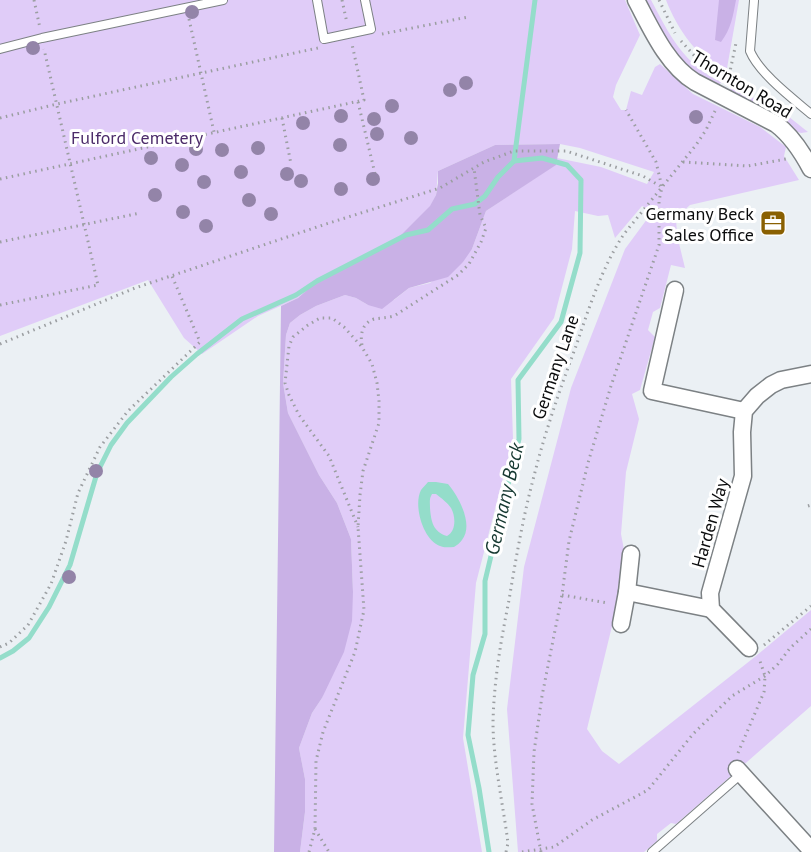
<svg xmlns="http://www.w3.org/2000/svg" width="811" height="852" font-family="'PT Sans',sans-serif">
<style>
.green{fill:#e0ccf8}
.forest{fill:#c9b1e6}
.water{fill:#94ddca;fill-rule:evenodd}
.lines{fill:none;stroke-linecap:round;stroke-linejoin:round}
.stream{stroke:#94ddca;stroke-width:5}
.lane-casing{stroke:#7c8184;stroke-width:10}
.street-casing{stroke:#7c8184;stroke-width:19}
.path{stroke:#9b9ea1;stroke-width:3;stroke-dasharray:1.5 4.5;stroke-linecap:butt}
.lane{stroke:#fff;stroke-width:8}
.street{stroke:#fff;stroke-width:16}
.tree{fill:#9384a8}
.labels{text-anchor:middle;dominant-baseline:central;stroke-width:6;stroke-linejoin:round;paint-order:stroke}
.street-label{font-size:18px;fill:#0b0c0d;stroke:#fff}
.park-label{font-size:18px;fill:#4b2b69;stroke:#fff}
.poi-label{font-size:18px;fill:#0b0c0d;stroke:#fff;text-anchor:end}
.water-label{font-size:20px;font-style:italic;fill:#14372f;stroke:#fff}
</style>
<rect width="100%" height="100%" fill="#ebf0f4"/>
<g class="green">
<path d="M0,0H625L640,35L616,85L613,97L621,110H626L631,91L642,95L655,67L660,64L693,94L760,127L786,147L784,156L799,180L690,205L676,218L677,235L685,268L671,265L660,308L653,312L648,330L655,337L640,390L632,394L639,419L626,472L621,534L625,555L613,622L587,729L602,751L619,764L756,656L811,610V706L676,824L671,823L657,834V841L644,852H518L507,709L524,567L571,388L625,249L653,211L642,206L615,238L608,215L598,216L575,211L572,249L554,318L511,379L513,439L476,583L463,738L482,852H300L305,812V779L299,748L312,713L322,698L353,592L351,539L337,503L319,475L288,413L283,383L286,335L290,323L300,315L316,306L345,295L356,298L368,305L394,300L409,288L430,283L472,249L486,211L555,165L557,158L601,167L647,184L654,172L580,148L560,144L495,145L438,171L436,195L430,207L394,242L317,281L298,298L258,316L202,354L184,338L148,280L0,336Z"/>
<path d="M645,0H651C669,34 684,65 721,82L717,89C682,70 662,34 645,0Z"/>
<path d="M666,0H739L726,74C697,56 678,31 666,0Z"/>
<path d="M731,88L779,109L808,132L801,133L795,131L728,95Z"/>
</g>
<g class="forest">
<path d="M719,0H736C733,16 731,29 721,42L715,40Z"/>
<path d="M560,144L556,165L486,211L472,249L463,262L448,277L409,288L382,309L368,305L356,298L345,295L316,306L300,315L290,323L286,335L283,383L288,413L319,475L337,503L351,539L353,592L352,621L344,652L322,698L312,713L299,748L305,779V812L300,852H274L281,306L298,298L317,281L394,242L430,206L436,195L438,183V171L495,145Z"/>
</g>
<path class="water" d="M428,482H436L448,484C459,497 474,525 462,540C460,543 457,545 454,547C449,547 444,548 440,546C423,540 413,505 421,490C423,487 426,485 428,482ZM432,494H436C441,498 448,503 451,508C456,517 456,531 447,536C433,532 431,521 430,508C430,502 429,499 432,494Z"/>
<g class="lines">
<g class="stream">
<path d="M0,658L13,651L29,638L49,607L70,565L97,473L111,445L127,423L171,377L197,354L242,319L296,295L317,281L406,235L428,230L452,209L475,204L485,196L498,177L514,161"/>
<path d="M489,852L479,788L468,735L473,675L485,634V581L519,439L518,380L561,322L580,253L581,180L567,165L542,158L514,161L535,0"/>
</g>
<defs>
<g id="lane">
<path d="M317,0L324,39L371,29L365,0"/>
<path d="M754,1L750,51C759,73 792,98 811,114"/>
<path d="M0,49L42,38L223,0"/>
<path d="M652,852L741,774"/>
</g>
<g id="street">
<path d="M636,0C651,28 667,65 695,82L776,124C792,136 802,152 811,169"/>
<path d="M675,290L652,391L744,411"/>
<path d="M627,592L711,609"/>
<path d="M621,624L627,592L631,554"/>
<path d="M749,648L711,609L710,593L743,476L742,432L744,411L757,396L771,385L781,380L811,374"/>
<path d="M737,769L811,850"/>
</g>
</defs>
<use href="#lane" class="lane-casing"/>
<use href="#street" class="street-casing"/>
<g class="path">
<path d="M34,0L40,28"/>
<path d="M342,0L347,23"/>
<path d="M659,0L675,33"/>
<path d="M189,19L214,132"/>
<path d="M382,34L468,17"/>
<path d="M681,41L701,63"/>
<path d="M728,81L736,43"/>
<path d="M358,102L376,178"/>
<path d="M0,118L57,104L318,48"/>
<path d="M282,118L291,164"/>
<path d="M683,162L748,166L786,159"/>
<path d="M0,179L364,100L352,44"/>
<path d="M0,242L140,213"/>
<path d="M0,305L98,285L44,49"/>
<path d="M0,344L135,288L326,224L440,188L484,162L514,151H566L643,176L660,186"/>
<path d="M362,345C360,335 362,323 374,319C380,318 386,318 394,316L458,275L469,264L481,242L486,228L480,215L474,168"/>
<path d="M808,506L811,505"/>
<path d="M562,595L608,603"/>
<path d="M764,645L811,606"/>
<path d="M0,647L9,643L28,625L51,584L66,541L78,493L100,447L128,411L200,342L172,276"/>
<path d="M738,753L764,692L765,676L760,661"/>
<path d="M315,829L329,852"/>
<path d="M309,852L315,829L316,761L323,732L355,652L364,610L358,527L360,495L363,471L379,423V401L377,383L372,364L362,347L344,327L332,318H320L308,325L293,337L289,346L285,383L289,395L299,415L329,456L358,527"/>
<path d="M506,852L508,843C503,804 493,760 493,722C494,680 501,640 509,600C516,558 523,517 534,476C545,432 560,389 576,346C589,308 602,267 624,234L696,145L706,130L715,111"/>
<path d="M522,852L554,847L592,820L648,790L693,734L732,696L765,676L778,664L790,648L811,629"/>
<path d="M541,852L532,804L534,752L542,696L562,595L569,541L588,463L611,386L659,245V201L662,187L656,162L626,110"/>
</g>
<use href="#lane" class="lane"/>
<use href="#street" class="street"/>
</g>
<g class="tree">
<circle cx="192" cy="12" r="7"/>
<circle cx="33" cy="48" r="7"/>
<circle cx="466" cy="83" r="7"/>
<circle cx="450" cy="90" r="7"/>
<circle cx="392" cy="106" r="7"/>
<circle cx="341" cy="116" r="7"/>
<circle cx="696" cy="117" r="7"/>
<circle cx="374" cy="119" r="7"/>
<circle cx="303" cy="123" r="7"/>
<circle cx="377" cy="134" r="7"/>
<circle cx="411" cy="138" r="7"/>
<circle cx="340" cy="145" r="7"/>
<circle cx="258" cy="148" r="7"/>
<circle cx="196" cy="149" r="7"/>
<circle cx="222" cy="150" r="7"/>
<circle cx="151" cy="158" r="7"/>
<circle cx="182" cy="165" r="7"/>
<circle cx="241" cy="172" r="7"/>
<circle cx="287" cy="174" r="7"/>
<circle cx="373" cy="179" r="7"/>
<circle cx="301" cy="181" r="7"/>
<circle cx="204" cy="182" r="7"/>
<circle cx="341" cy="189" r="7"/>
<circle cx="155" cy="195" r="7"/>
<circle cx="249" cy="200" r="7"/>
<circle cx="183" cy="212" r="7"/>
<circle cx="271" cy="214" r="7"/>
<circle cx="206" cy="226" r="7"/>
<circle cx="96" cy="471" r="7"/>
<circle cx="69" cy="577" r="7"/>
</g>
<defs>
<symbol id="office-square" viewBox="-11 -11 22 22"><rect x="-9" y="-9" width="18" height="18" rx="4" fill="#8a6001" stroke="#fff"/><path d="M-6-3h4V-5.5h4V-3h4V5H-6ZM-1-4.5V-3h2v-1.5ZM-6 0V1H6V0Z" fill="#fff"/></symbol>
</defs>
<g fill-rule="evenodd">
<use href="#office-square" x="758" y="208" width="30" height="30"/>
</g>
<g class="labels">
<g class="street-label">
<text transform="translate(742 84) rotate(31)">Thornton Road</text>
<text transform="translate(555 367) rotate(-71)">Germany Lane</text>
<text transform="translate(710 523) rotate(-74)">Harden Way</text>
</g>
<g class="park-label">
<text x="137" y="137">Fulford Cemetery</text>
</g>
<g class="poi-label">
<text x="754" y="213">Germany Beck<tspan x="754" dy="21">Sales Office</tspan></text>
</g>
<g class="water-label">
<text transform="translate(504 499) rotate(-77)">Germany Beck</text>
</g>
</g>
</svg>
